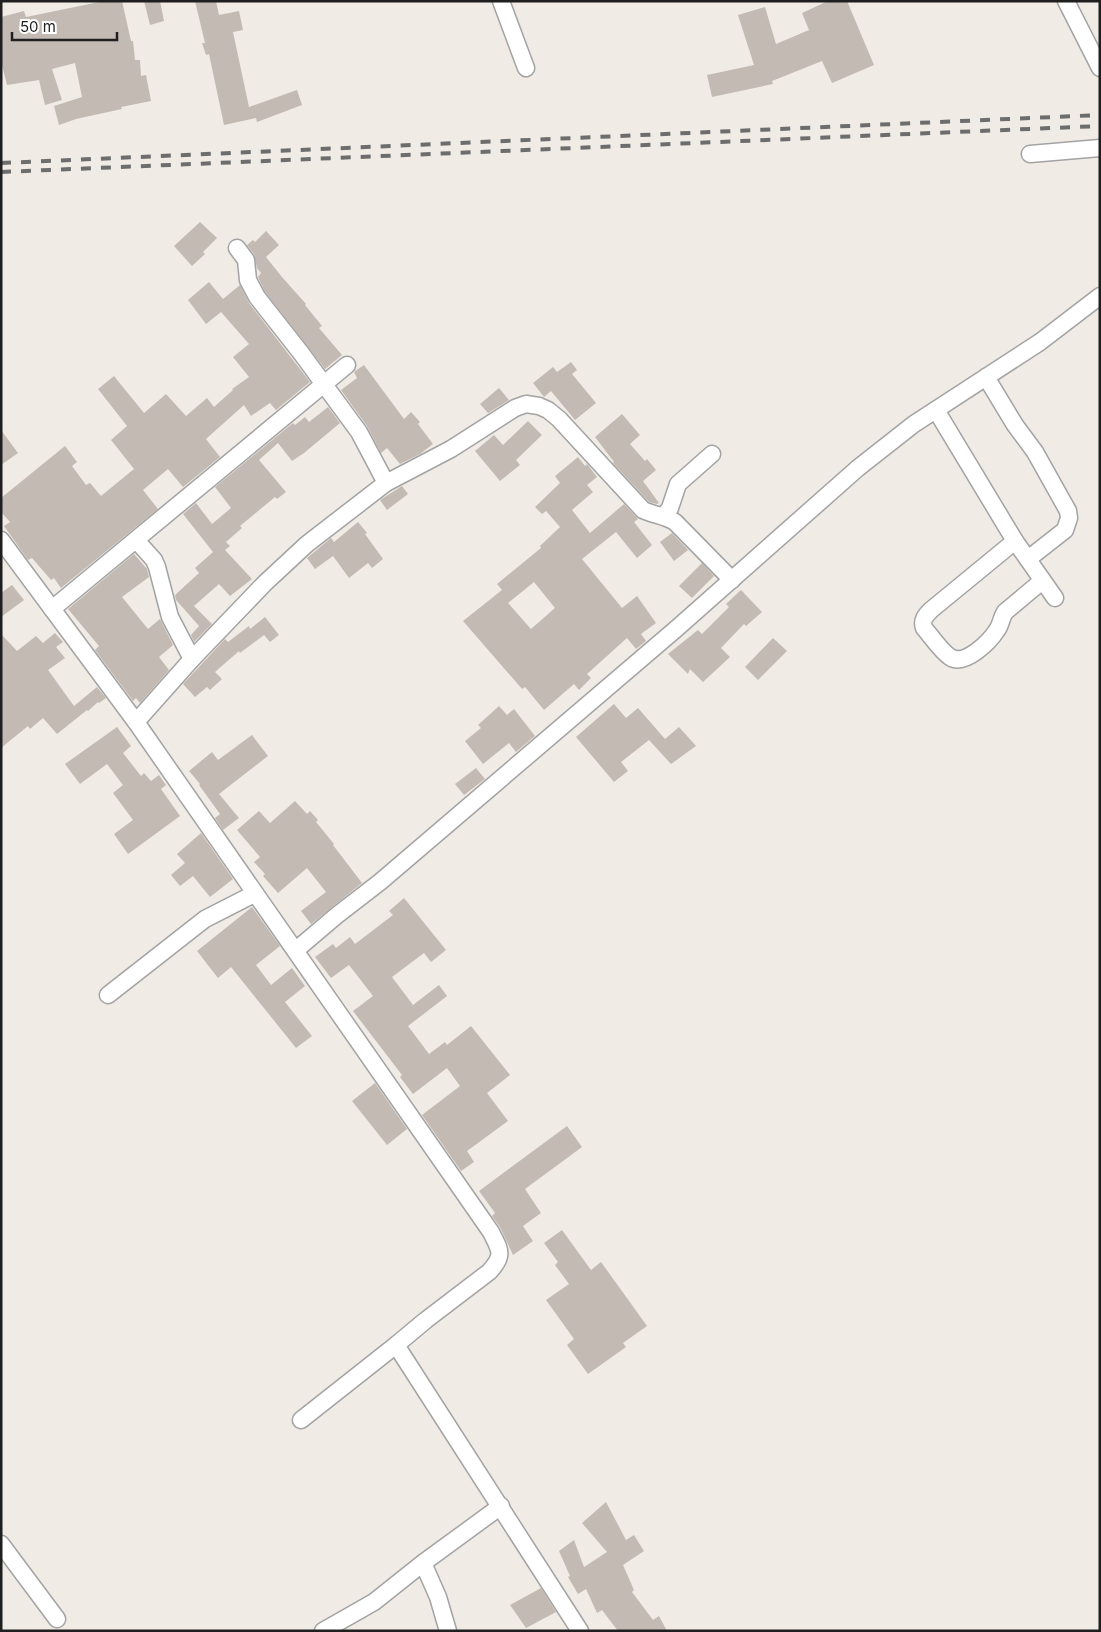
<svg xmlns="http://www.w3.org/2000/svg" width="1101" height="1632" font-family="Inter,sans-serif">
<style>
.building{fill:#c4bab4;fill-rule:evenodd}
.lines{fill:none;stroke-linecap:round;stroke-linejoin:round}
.minor-casing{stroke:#a3a3a3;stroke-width:19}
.minor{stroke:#fff;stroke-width:16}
.rail{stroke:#6d6d6d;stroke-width:4;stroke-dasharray:10 10;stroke-linecap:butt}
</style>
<rect width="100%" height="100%" fill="#f0ebe5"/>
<g class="building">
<path d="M104,1H122L131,41H133L135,60H140L141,76L146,75L151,101L121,107L122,109L76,119L59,125L54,106L82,97L75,63L52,69L62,100L45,105L39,80L7,85L1,61V17L24,11L26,17Z"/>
<path d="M144,1H160L164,21L150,25Z"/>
<path d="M195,1H216L219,15L239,11L243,30L233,32L249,107L297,90L302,105L257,122L256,118L224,125L209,54L206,55L202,43H205Z"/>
<path d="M828,1H847L874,65L832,83L822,61L772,81L773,84L712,97L707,75L754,65L738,15L765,7L776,44L809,30L802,13Z"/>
<path d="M200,222L217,238L203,252L205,254L192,266L174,246Z"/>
<path d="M266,231L279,245L266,257L282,277L306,304L305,305L322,326L319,328L342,355L325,369L265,292L258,277L261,273L257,268L254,254L247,245L253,240L255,242Z"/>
<path d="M209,282L223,299L240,285L249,303L310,382L276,410L270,403L251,416L244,405L206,439L220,457L183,487L168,469L143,490L158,509L61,588L54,578L51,580L32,558L28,560L4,526L10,522L1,512V498L65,446L77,462L72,466L86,485L90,483L101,496L134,469L111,440L127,426L98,389L114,376L144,413L166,394L186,416L207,398L214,407L233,390L232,389L249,377L233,357L249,344L221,312L206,324L188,300Z"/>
<path d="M571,362L577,370L572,374L596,403L575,420L551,391L544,397L533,383L553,367L557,372Z"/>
<path d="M364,365L404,419L411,412L420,422L418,424L433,444L420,454L400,464L387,448L381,453L367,426L341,390L357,378L354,372Z"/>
<path d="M499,388L509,400L488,413L480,404Z"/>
<path d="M328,407L340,423L304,453L292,461L278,443L259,460L286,492L277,499L275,497L240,526L242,528L226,542L230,546L225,550L252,579L230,596L219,584L194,606L212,624L194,642L191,635L199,626L176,600L175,595L199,573L195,568L213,552L183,514L196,503L212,524L231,508L215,487L293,423L295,425L305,417L309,422Z"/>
<path d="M622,414L640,435L630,444L645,461L647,459L656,470L643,481L659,503L657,504L649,502L613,463L614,462L595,437Z"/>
<path d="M528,421L542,435L516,460L520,465L500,481L475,451L494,435L503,445Z"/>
<path d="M1,430L18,453L1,465Z"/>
<path d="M578,457L585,466L587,464L597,477L587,485L593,492L572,510L590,533L624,504L638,519L634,522L652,545L637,558L616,532L582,559L622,608L637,596L656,623L641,634L646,641L636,649L627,638L587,674L591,678L579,690L574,684L544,710L525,687L522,689L463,621L502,590L497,584L541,548L540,546L560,527L546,511L542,514L535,507L560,483L555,476ZM534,582L555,608L531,629L508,603Z"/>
<path d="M402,486L408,494L387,510L380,500Z"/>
<path d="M358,522L367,533L365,534L383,559L372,568L368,563L349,578L333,556L315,569L307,558L331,538L334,542Z"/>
<path d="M672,533L688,550L674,561L660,542Z"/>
<path d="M134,554L147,569L149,577L122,597L148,629L160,619L173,645L159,657L169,670L140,703L136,698L133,701L95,650L99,646L68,609Z"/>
<path d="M702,563L714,576L692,598L679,586Z"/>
<path d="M12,585L24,600L1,617V593Z"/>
<path d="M741,590L762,612L746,626L744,624L721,648L730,657L703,682L690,669L688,674L668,654L698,630L702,634L729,607L726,604Z"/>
<path d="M265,617L279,635L270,642L264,635L240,653L239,651L215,672L222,679L210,690L207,687L195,697L183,684L225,639L228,642L249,626L250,629Z"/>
<path d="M55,633L63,642L56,647L65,658L48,670L74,706L97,687L106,698L99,703L98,702L88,711L87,710L57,734L43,718L30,729L28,726L1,748V634L17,651L36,636L43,643Z"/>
<path d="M773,638L787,651L758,680L745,667Z"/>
<path d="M614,704L626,718L638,708L665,739L679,727L696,746L671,764L649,740L621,762L628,771L614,782L576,737Z"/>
<path d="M499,706L507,715L514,709L535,736L516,752L509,743L483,764L465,741L481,728L478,725Z"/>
<path d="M117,727L131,746L123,753L141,776L144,773L151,781L159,775L166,785L161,789L180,816L128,854L114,834L133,820L113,793L123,785L107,764L80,784L65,764Z"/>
<path d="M252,735L268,756L219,794L239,818L223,830L215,818L220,814L199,785L200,784L189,771L212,752L218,760Z"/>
<path d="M476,768L485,779L464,795L455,784Z"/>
<path d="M295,801L307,814L310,811L318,820L316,822L334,844L333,845L362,883L311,924L301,911L326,892L307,868L278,893L263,876L265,874L254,862L260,857L237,830L259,811L270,823Z"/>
<path d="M201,833L233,879L210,897L193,876L180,886L171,875L185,863L177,854Z"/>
<path d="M404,898L446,950L431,962L424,953L392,977L413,1005L439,985L447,996L408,1026L429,1054L445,1042L447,1045L471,1026L510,1075L487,1093L508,1121L467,1151L474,1162L461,1171L422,1115L460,1086L447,1068L413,1094L400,1077L402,1075L353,1011L373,996L349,965L331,978L315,957L333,944L336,948L350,937L355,944L393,915L389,911Z"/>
<path d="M252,907L280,946L256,965L271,985L292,968L305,986L285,1002L312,1036L296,1048L231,967L218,978L197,951Z"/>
<path d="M375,1083L407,1129L387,1145L352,1101Z"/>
<path d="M567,1126L582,1147L525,1189L541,1213L523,1226L533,1241L513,1255L500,1227L492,1216L495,1213L479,1191Z"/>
<path d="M562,1230L591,1270L601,1262L647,1326L623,1343L626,1347L588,1374L567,1345L574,1339L546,1300L569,1284L555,1265L558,1262L544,1243Z"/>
<path d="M606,1502L626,1540L634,1535L644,1551L623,1565L634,1590L632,1592L653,1620L659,1616L667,1631H618L602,1610L597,1613L586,1589L578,1594L568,1577L570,1576L559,1551L574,1540L584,1567L607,1552L582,1523Z"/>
<path d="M541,1588L556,1612L526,1628L510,1605Z"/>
</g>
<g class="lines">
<defs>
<g id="minor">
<path d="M501,1L526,68"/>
<path d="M1066,1L1100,68"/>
<path d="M1030,154L1100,148"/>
<path d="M237,248L246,260L248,280L257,297L301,353L359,432L386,483"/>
<path d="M986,377L1015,425L1035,452L1068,511L1069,518L1065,530L1028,559"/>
<path d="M936,410L1015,541L1055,598"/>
<path d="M664,516L670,508L678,484L712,454"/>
<path d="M1,540L136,722L491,1232C500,1250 505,1255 489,1272L426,1320L396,1345L580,1631"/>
<path d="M136,540L154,560L157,567L170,617L192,659"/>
<path d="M1015,541L931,610C926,615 921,620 924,628C931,636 941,651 950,657C965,667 990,641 997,630C1001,625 1001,618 1005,612L1042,581"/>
<path d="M52,609L347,365"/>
<path d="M136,722L192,659L265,583L307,544L386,483L451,449L515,408L526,404L539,406L548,410L559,419L643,510C654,515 665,516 675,522L732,580"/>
<path d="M296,950L336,916L380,882L676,629L858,468L914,424L1040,342L1100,296"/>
<path d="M108,995L205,919L254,894"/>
<path d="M301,1420L396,1345"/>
<path d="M1,1544L57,1619"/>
<path d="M423,1563L438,1597L448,1631"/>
<path d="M323,1631L374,1602L423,1563L501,1506"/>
</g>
</defs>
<use href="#minor" class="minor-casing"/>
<use href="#minor" class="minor"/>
<g class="rail">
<path d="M1,163L1100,115"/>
<path d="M1,172L1100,126"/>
</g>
</g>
<rect width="1101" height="1632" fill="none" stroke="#1f1f1f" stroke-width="5"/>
<path d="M12 32v8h105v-8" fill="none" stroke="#1f1f1f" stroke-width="2.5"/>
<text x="20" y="32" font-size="15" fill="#1f1f1f" stroke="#ffffff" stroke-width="4" paint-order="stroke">50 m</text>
</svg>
